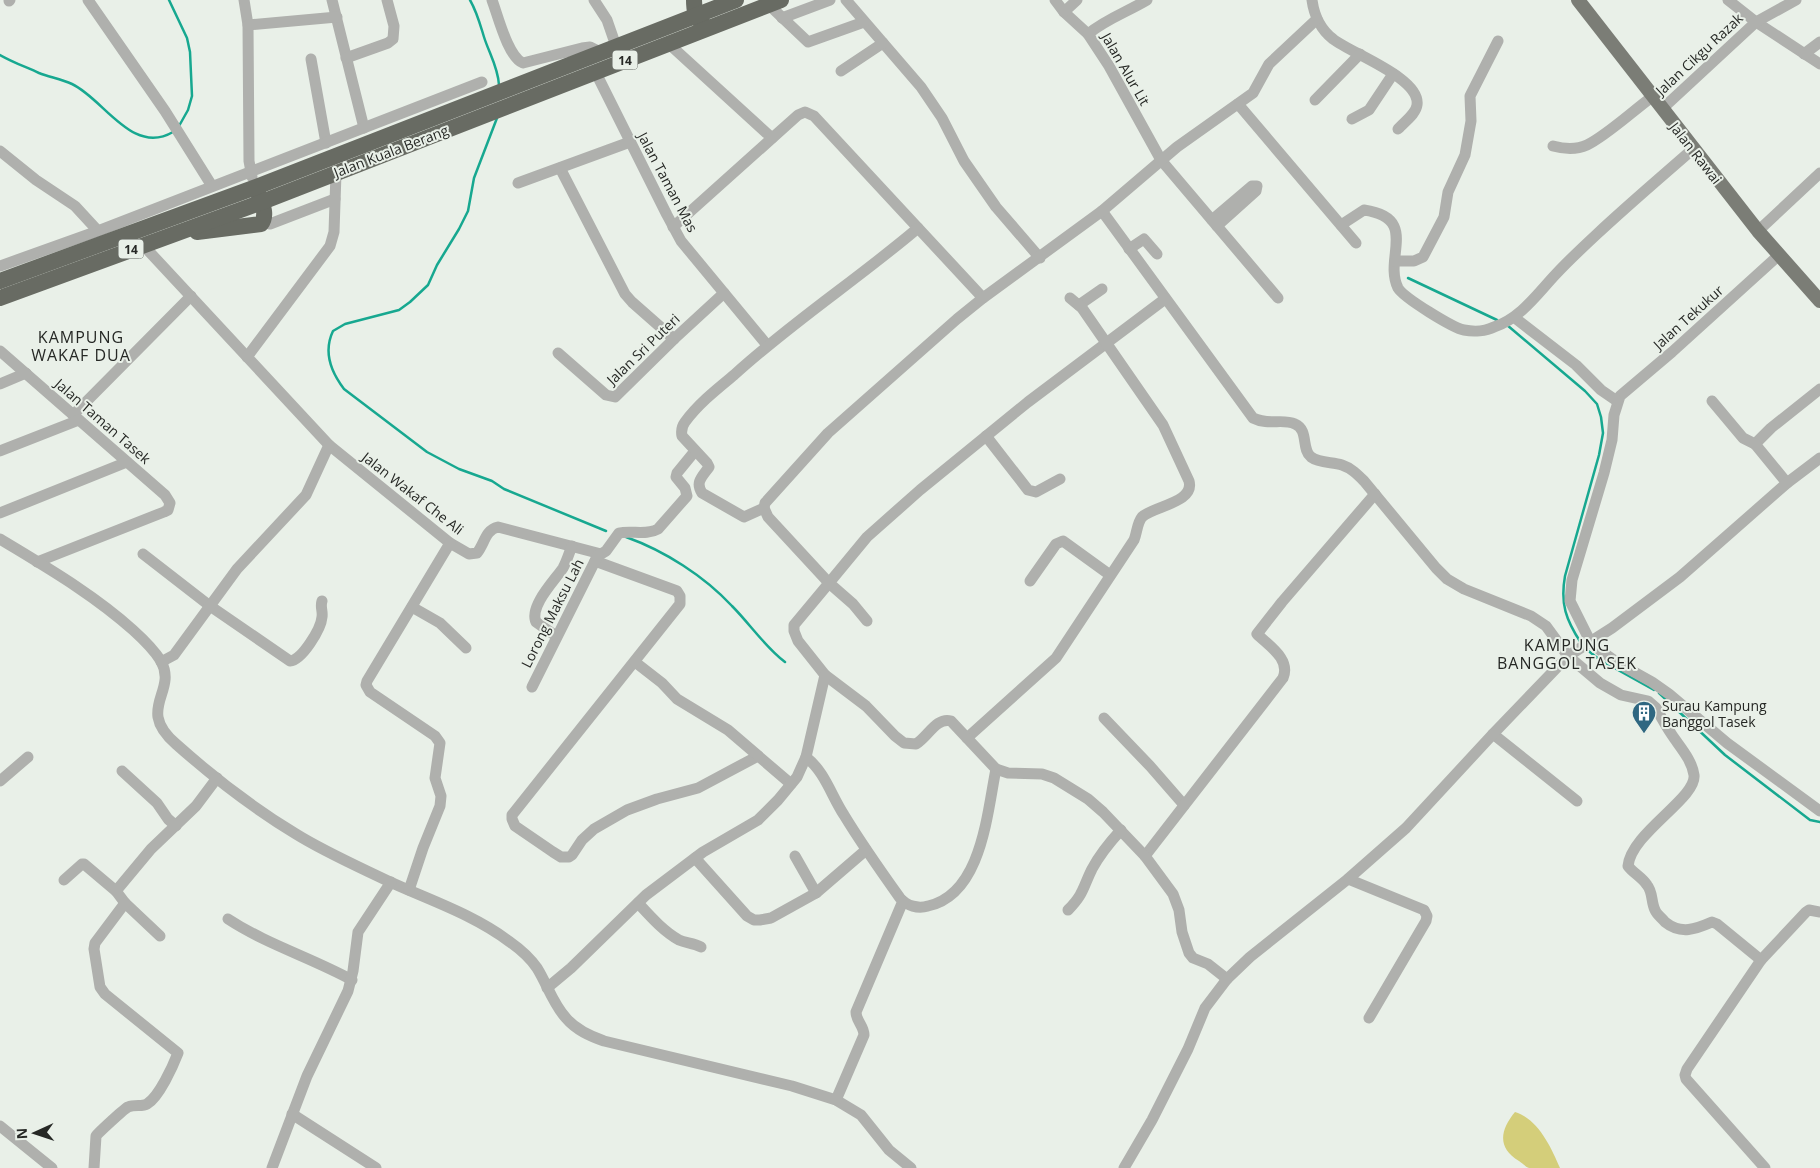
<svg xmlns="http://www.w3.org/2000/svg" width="1820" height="1168" font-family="'Open Sans',sans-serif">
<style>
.green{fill:#d4ce7a}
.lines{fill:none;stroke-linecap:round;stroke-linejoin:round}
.stream{stroke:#17a890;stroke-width:2.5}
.minor{stroke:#afb0ad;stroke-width:11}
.major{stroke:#7b7d76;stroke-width:14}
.highway{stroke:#686b63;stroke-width:16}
.labels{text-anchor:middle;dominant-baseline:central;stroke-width:4;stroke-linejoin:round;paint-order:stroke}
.shield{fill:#e9f0e8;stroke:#606460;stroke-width:1}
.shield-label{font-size:12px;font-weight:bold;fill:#262825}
.street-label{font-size:14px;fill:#262825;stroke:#e9f0e8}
.poi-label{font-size:14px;fill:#262825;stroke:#e9f0e8;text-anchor:start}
.quarter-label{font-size:16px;letter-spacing:1px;fill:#262825;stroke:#e9f0e8}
</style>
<rect width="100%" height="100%" fill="#e9f0e8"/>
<path class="green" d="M1515,1112C1538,1119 1551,1147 1560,1168C1552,1168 1536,1168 1529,1168C1526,1167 1522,1163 1519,1161C1497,1148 1500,1130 1515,1112Z"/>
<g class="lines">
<g class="stream">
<path d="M169,0L187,38L190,52L192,96L188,110L179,126"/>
<path d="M470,0C477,12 480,24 484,37C489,53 498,67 499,85"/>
<path d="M0,55C12,62 26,67 39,73C49,77 61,79 72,84C104,99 132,156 173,132"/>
<path d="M497,118L474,178L468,211L459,229L437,265L428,285L410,302L399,310L345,324L333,331C323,352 331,372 344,389L427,452L459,469L492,481L504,489L606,531"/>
<path d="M1408,278L1497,320"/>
<path d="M1507,325L1585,391L1597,404L1601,417L1603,433L1599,455L1565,576C1560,604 1566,620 1581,643"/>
<path d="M626,537C665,551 704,576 732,606C750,624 765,647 785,662"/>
<path d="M1586,649L1600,660L1654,690"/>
<path d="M1659,693L1725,755L1810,820L1820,822"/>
</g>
<g class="minor">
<path d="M88,0L165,111L212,186"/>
<path d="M244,0L248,25L249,161L252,177"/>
<path d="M332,0L364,128"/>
<path d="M492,0C498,16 508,57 523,63L582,48L590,47L600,52"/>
<path d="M594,0L607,20L616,46"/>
<path d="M846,0L921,87L942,118L964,161L996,207L1040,258"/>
<path d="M1055,0L1064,12L1088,34L1109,66L1161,160L1278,298"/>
<path d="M1312,0C1314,15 1321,30 1333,39C1352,54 1421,78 1417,105C1416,114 1404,122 1398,129"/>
<path d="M1728,0L1756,22L1820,64"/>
<path d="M9,1L10,0"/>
<path d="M769,5L808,42L864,22"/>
<path d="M1064,12L1077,0"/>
<path d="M782,18L830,0"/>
<path d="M248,25L337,17"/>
<path d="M1088,34C1106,19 1127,12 1147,0"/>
<path d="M669,44L772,138"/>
<path d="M1804,54L1820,42"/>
<path d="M346,58L388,43L393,39L394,26L387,0"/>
<path d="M311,59L326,143"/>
<path d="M595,71L667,215L681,241L767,345"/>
<path d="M841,71L883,43"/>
<path d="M1315,100L1360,54"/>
<path d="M1238,104L1356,243"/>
<path d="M1662,109L1756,22L1796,0"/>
<path d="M1352,119L1369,110L1393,74"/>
<path d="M1553,146C1564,149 1576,150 1587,145C1606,136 1634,110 1652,97"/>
<path d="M0,151L36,180L75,206L98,231"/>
<path d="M560,168L625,294L632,302L674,339"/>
<path d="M518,183L630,142"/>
<path d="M1102,211L1253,418C1269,426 1282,418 1295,424C1309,430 1301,449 1311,457C1319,463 1332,462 1342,465C1351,468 1357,474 1364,481L1436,568L1447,579L1464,589L1531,616L1546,626L1568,656L1600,683L1621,695L1648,701L1656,708C1661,717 1666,726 1672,735C1680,747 1692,760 1694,775C1697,798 1631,833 1628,866C1633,873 1642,877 1647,885C1653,892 1651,902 1655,910C1657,915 1662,918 1665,922C1681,935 1696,929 1712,922L1717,924L1761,960L1806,912L1809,910L1820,912"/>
<path d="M1212,220L1252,186H1257L1256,191L1217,226"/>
<path d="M264,221L270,224L335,199"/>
<path d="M1341,225L1364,210C1420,218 1383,258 1398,288C1404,298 1453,328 1464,330C1474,332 1486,331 1494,327C1521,318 1537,294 1556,274C1569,260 1583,247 1597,234C1628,205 1661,177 1693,149"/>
<path d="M673,227L798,115L805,112L814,116L983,298"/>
<path d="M1758,231L1820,173"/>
<path d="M143,245L329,445L450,543L469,554L477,553C485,543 485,530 498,527L601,554L606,551L619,533C632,530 646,536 658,529L687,496L685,488L676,477L677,473L695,451"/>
<path d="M1129,249L1144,239L1157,254"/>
<path d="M1779,255L1672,352L1620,396L1614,415L1612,440L1604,473L1572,580L1570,601L1590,641L1601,651L1618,663L1652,682L1669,694L1727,743L1820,811"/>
<path d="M1395,261H1414L1423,257L1444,217L1448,192L1465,155L1471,121L1470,96L1498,41"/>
<path d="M0,266L98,231L482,82"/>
<path d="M1079,305L1102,289"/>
<path d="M1515,318L1576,365L1601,390L1617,401"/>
<path d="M0,351L165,495L170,503L168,510L164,512L37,562"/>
<path d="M558,353L606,395L615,397L674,339L724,293"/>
<path d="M247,357L330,246L334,232L336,173"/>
<path d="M0,384L26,373"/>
<path d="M1712,401L1743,438L1755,444L1771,428L1820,389"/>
<path d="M73,415L191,296"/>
<path d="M986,436L1028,490L1036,492L1060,479"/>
<path d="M1755,444L1787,483"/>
<path d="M0,451L79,420"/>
<path d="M764,508L744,517L702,493C695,482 702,477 709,467L707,463L682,436C681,431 682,426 685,422C698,404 717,389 734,375C792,322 858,279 918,228"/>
<path d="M0,513L127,462"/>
<path d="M0,539C46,567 93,594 133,630C143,639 154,650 161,661C178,693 135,708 176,744C213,777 253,808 296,834C325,852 357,866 388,881C429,900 473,914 510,942C520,949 530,958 537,968C547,984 553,1004 566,1018C576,1030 590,1036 604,1041L792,1086L836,1100L861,1115L889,1150L911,1168"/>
<path d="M143,554L210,606L290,661C302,660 321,629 322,617C323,611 320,607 322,601"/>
<path d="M595,561L677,591L680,596V604L512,815V819L515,826L553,852L561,857H569L572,855L582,840L594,829L627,810L657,799L698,788L758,756"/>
<path d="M1030,581L1056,544L1063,541L1110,575"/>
<path d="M412,607L440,623L466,648"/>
<path d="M867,621L853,604L829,583L867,537L920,490L1028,402L1165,299"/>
<path d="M556,636L536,622C529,606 555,580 563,568C567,561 569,553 572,546"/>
<path d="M161,662L174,655L237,569L306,495L329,445"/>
<path d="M635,662L662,683L677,699L728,730L791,784"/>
<path d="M532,687L598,555"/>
<path d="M1104,718L1150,766L1184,805"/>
<path d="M1493,734L1577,801"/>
<path d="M967,738L1056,658L1134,540C1137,533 1137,523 1142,517C1153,506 1195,503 1189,481L1163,425L1082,308L1070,298"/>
<path d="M806,757C825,772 831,795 844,815C861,843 880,870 900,898C907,906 918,909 928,906C982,894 987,813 996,769"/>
<path d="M122,771L157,803L168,819L176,826"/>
<path d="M0,781L28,757"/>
<path d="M795,856L816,893"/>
<path d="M1145,856L1283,678C1291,659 1269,646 1257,634L1282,602L1375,494"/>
<path d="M695,858L747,916L754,920H760L771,918L816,893L866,850"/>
<path d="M1348,879L1424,910L1427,916L1426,921L1369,1018"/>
<path d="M64,880L82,864H84L116,891"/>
<path d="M409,890L423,848L440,806L441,796L435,778L440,743L435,736L370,692L366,685L367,681L450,543"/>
<path d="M638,903C650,916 663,931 679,940C686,943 694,943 701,947"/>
<path d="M1068,910C1084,894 1083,887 1092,869C1100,854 1110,842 1121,830"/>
<path d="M228,919C266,944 312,958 352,980"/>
<path d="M160,936L125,903L116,891L151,849L196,806L217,778"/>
<path d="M1761,960L1687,1069L1685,1075L1686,1079L1765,1168"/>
<path d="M1227,979L1208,964L1193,958L1189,953L1182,932L1179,910L1173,894L1145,856L1103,812L1088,799L1054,778L1042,774L1008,773L996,769L951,721C936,717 928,737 916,744L904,743L895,736L866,706L825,675L798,641L794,631V625L829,583L768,517L764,508L765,503L828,433L957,319L983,298L1102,211L1177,147L1253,93L1269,64L1317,19"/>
<path d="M547,988L571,968L646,895L703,852L758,820L778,800L797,777L806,757L825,675"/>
<path d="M836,1100L864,1035C864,1026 856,1021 856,1012L903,901"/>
<path d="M292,1114L376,1168"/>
<path d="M0,1126L52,1168"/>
<path d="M94,1168L96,1136C98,1133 124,1109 128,1107C135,1104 142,1107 147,1104C159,1097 173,1066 178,1053L105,994L100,987L94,949L95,943L125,903"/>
<path d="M272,1168L307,1076L348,991L353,971L358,932L391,882"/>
<path d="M1124,1168L1152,1120L1188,1049L1205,1008L1227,979L1250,957L1348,879L1406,828L1493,734L1568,656L1612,628L1680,577L1787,483L1820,458"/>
</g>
<path class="major" d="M1578,0L1758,231L1820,301"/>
<g class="highway">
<path d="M694,0C694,9 695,18 703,24"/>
<path d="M197,232L261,224C268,215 262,203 258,193"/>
<path d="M0,281L256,187L736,0"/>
<path d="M0,298L262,202L781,0"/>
</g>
</g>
<defs>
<symbol id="building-pin" viewBox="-11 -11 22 30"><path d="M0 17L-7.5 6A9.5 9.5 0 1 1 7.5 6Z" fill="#2f6781" stroke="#e9f0e8"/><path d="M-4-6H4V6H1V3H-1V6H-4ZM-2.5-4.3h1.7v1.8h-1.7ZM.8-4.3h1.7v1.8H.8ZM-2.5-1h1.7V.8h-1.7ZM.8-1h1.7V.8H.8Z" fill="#fff"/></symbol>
</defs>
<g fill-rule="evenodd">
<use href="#building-pin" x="1630" y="699" width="28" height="38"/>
</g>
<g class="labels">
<g class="shield">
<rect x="612.5" y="50.5" width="25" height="19" rx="4"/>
<rect x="118.5" y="239.5" width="25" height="19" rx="4"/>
</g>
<g class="shield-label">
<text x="625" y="60">14</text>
<text x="131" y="249">14</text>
</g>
<g class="street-label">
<text transform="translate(1699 54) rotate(-43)">Jalan Cikgu Razak</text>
<text transform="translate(1126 69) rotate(60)">Jalan Alur Lit</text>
<text transform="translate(391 151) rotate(-21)">Jalan Kuala Berang</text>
<text transform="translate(1696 153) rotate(52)">Jalan Rawai</text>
<text transform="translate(668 182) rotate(62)">Jalan Taman Mas</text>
<text transform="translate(1688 317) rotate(-42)">Jalan Tekukur</text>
<text transform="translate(643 349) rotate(-44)">Jalan Sri Puteri</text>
<text transform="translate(103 421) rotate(41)">Jalan Taman Tasek</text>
<text transform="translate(413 493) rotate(38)">Jalan Wakaf Che Ali</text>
<text transform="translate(552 613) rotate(-63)">Lorong Maksu Lah</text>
</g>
<g class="poi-label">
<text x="1662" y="705">Surau Kampung<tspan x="1662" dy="16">Banggol Tasek</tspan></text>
</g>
<g class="quarter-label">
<text x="81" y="337">KAMPUNG<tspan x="81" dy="18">WAKAF DUA</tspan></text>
<text x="1567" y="645">KAMPUNG<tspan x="1567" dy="18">BANGGOL TASEK</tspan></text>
</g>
</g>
<g transform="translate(35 1133) rotate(267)" stroke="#e9f0e8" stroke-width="4" paint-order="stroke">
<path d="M0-4L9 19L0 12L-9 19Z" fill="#262825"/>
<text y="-8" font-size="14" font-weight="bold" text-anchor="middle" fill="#262825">N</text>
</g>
</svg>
